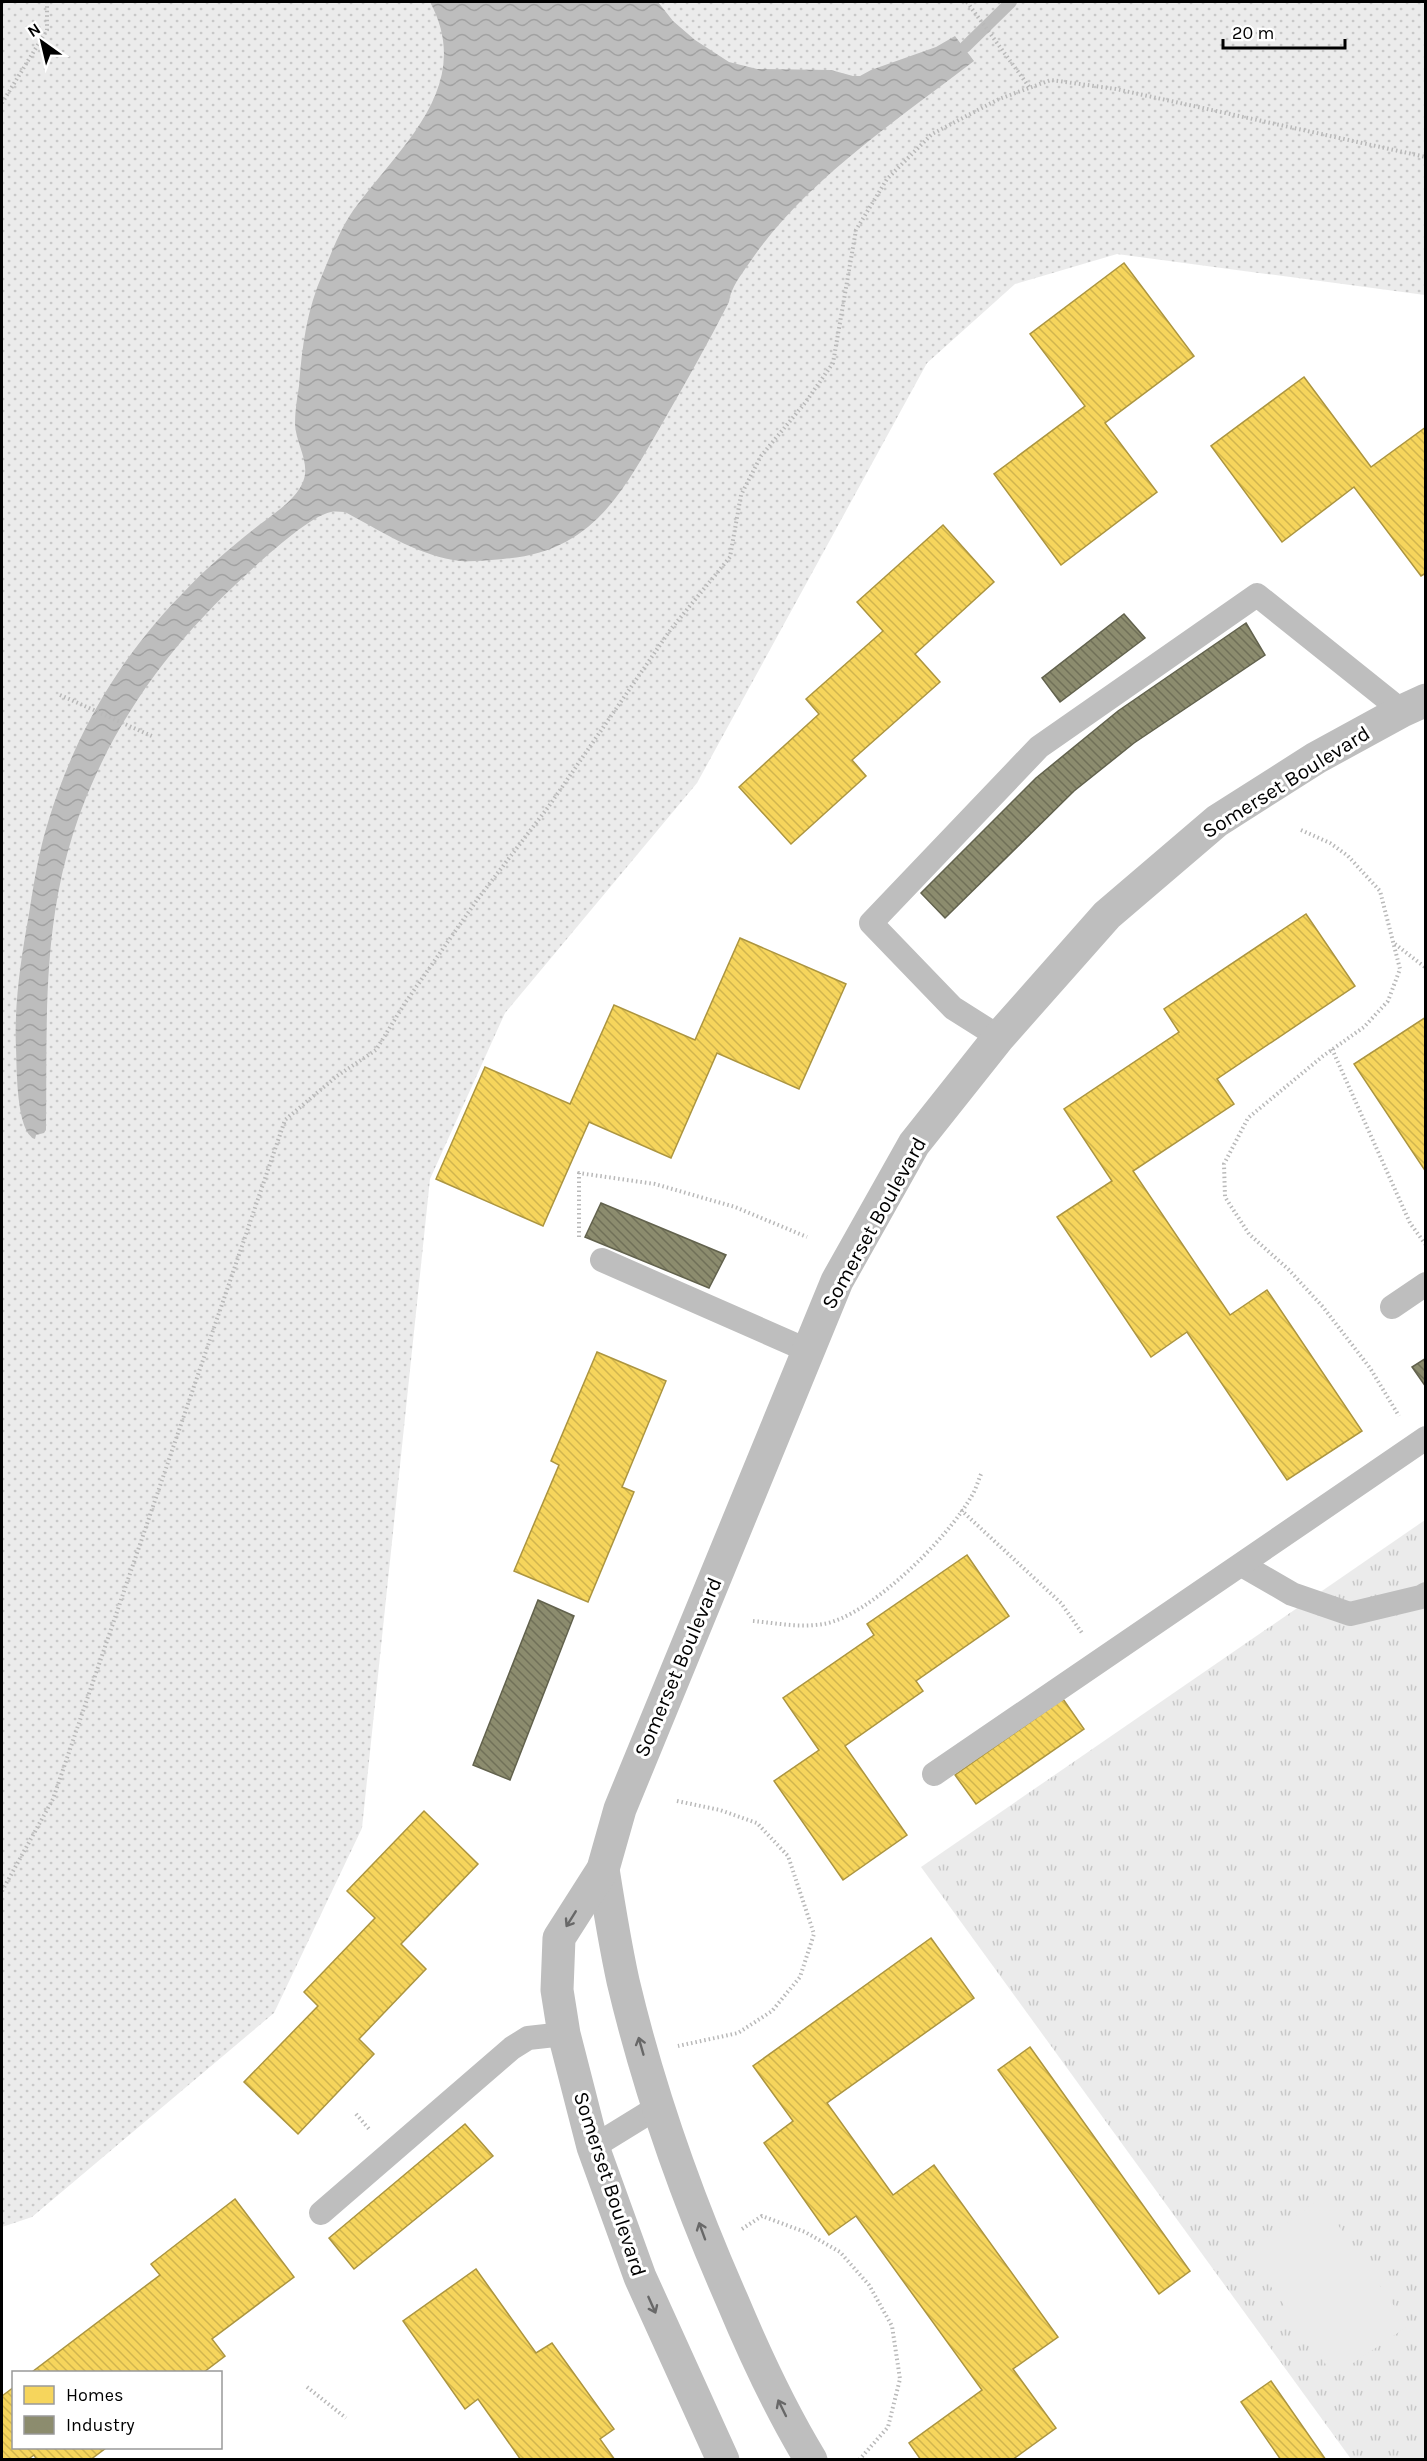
<svg xmlns="http://www.w3.org/2000/svg" width="1427" height="2461" font-family="Karla,sans-serif">
<style>
.grass{fill:url(#grass-dots)}
.park{fill:url(#park-tufts)}
.garden{fill:#ebebeb}
.water{fill:url(#water-waves)}
.homes{fill:url(#homes-back-hatch);stroke:#ac9540;stroke-width:1.5}
.industry{fill:url(#industry-back-hatch);stroke:#62624d;stroke-width:1.5}
.lines{fill:none;stroke-linecap:round;stroke-linejoin:round}
.stream{stroke:#bdbdbd;stroke-width:12}
.path{stroke:#b9b9b9;stroke-width:4;stroke-dasharray:1.5 3;stroke-linecap:butt}
.service{stroke:#bebebe;stroke-width:24}
.minor{stroke:#bebebe;stroke-width:33}
.oneway{stroke:#686868}
.labels{text-anchor:middle;dominant-baseline:central;stroke-width:6;stroke-linejoin:round;paint-order:stroke}
.street-label{font-size:21px;fill:#000;stroke:#fff}
</style>
<defs>
<pattern id="grass-dots" width="8" height="8" patternUnits="userSpaceOnUse" patternTransform="scale(1.5)"><rect width="8" height="8" fill="#ebebeb"/><path d="M2 2h.1M6 6h.1" fill="none" stroke="#c8c8c8" stroke-width="1.8" stroke-linecap="round"/></pattern>
<pattern id="park-tufts" width="24" height="20" patternUnits="userSpaceOnUse" patternTransform="scale(1.5)"><rect width="24" height="20" fill="#ebebeb"/><path d="M3 7l-1-3M5 7V3M7 7l1-3M15 17l-1-3M17 17v-4M19 17l1-3" fill="none" stroke="#c8c8c8"/></pattern>
<pattern id="water-waves" width="16" height="10" patternUnits="userSpaceOnUse" patternTransform="scale(1.5)"><rect width="16" height="10" fill="#bdbdbd"/><path d="M0 5q4-4 8 0t8 0" fill="none" stroke="#a1a1a1"/></pattern>
<pattern id="homes-back-hatch" width="6" height="6" patternUnits="userSpaceOnUse" patternTransform="scale(1.5)"><rect width="6" height="6" fill="#f6d55c"/><path d="M-1 5l2 2M0 0l6 6M5-1l2 2" fill="none" stroke="#d1b54e"/></pattern>
<pattern id="industry-back-hatch" width="6" height="6" patternUnits="userSpaceOnUse" patternTransform="scale(1.5)"><rect width="6" height="6" fill="#8c8c6e"/><path d="M-1 5l2 2M0 0l6 6M5-1l2 2" fill="none" stroke="#707058"/></pattern>
</defs>
<rect width="100%" height="100%" fill="#fff"/>
<path class="grass" d="M2,2H1426L1425,295L1117,254L1015,284L927,363L697,783L505,1013L430,1179L362,1828L274,2013L32,2217L2,2227Z"/>
<path class="park" d="M1425,1520V2459H1351L921,1867Z"/>
<path class="garden" d="M1320,2199L1408,2326L1334,2376L1246,2251Z"/>
<path class="water" d="M430,2H658L673,21L695,40L729,62L757,69L831,70L853,76H860L871,70L936,47L955,36L974,61C897,120 804,182 750,262C741,275 731,287 729,302C708,343 686,382 663,422C622,493 593,552 503,559C486,560 469,563 453,560C414,553 379,530 345,512C340,512 336,511 331,512C310,516 265,557 248,573C148,663 75,777 55,912C44,984 47,1058 46,1130L44,1133L36,1135L35,1139C16,1132 17,1068 16,1048C14,1004 21,958 29,914C34,882 39,850 49,819C75,734 120,657 182,594C204,570 229,549 254,529C269,517 292,503 301,486C313,465 296,446 295,424C295,411 297,398 299,386C302,346 307,309 323,273C333,249 342,224 358,204C404,143 474,84 430,2Z"/>
<g class="homes">
<path d="M1124,263L1194,356L1105,423L1157,492L1061,565L994,474L1085,406L1030,334Z"/>
<path d="M1304,377L1371,467L1426,427V573L1421,576L1354,487L1282,542L1211,446Z"/>
<path d="M943,525L994,582L915,654L940,682L852,760L866,776L791,844L739,787L819,714L806,699L883,631L857,602Z"/>
<path d="M1306,914L1355,986L1217,1079L1234,1104L1133,1171L1230,1315L1267,1290L1362,1431L1287,1480L1187,1332L1151,1357L1057,1217L1112,1181L1064,1109L1179,1032L1164,1009Z"/>
<path d="M740,938L846,984L799,1089L717,1053L671,1158L589,1122L543,1226L436,1179L485,1067L570,1104L614,1005L695,1040Z"/>
<path d="M1426,1017V1172L1354,1064Z"/>
<path d="M597,1352L666,1381L622,1487L634,1492L588,1602L514,1571L559,1465L551,1461Z"/>
<path d="M967,1555L1009,1616L916,1681L923,1691L845,1746L907,1835L843,1880L774,1781L819,1750L783,1698L874,1635L867,1624Z"/>
<path d="M1063,1699L1084,1729L976,1804L955,1775Z"/>
<path d="M424,1811L478,1864L401,1944L426,1969L359,2039L374,2054L298,2134L244,2082L318,2006L304,1992L375,1918L347,1891Z"/>
<path d="M931,1938L974,1998L827,2103L893,2195L934,2165L1058,2337L1013,2369L1056,2428L1012,2460H921L909,2443L982,2390L856,2216L829,2235L764,2143L793,2121L753,2066Z"/>
<path d="M1030,2047L1190,2271L1159,2294L998,2070Z"/>
<path d="M465,2124L493,2156L354,2269L329,2238Z"/>
<path d="M235,2199L294,2277L212,2339L225,2356L204,2372H32L160,2275L151,2264Z"/>
<path d="M476,2269L536,2353L552,2343L614,2429L600,2439L615,2460H521L478,2399L465,2409L403,2321Z"/>
<path d="M1271,2381L1326,2460H1281L1241,2402Z"/>
<path d="M14,2387V2448H106L90,2460H37L34,2455L27,2460H2V2396Z"/>
</g>
<g class="industry">
<path d="M1124,614L1145,638L1060,702L1042,678Z"/>
<path d="M1246,623L1265,655L1134,743L1074,791L945,918L921,893L1036,778L1118,711Z"/>
<path d="M601,1203L726,1255L709,1288L585,1237Z"/>
<path d="M1426,1358V1387L1412,1367Z"/>
<path d="M538,1600L574,1616L510,1780L473,1765Z"/>
</g>
<g class="lines">
<path class="stream" d="M965,47L1011,2"/>
<g class="path">
<path d="M967,2L1030,88"/>
<path d="M2,103L47,30V2"/>
<path d="M60,695L154,737"/>
<path d="M1301,830L1330,843L1348,856L1380,891L1400,969L1388,1001L1364,1027L1323,1056L1248,1118L1224,1164L1225,1197L1249,1234L1289,1270L1323,1307L1370,1368L1399,1416"/>
<path d="M1395,944L1426,968"/>
<path d="M1332,1049L1410,1223L1426,1245"/>
<path d="M579,1237V1173L655,1184L735,1207L807,1237"/>
<path d="M961,1510L1061,1603L1082,1633"/>
<path d="M753,1621C776,1623 800,1628 823,1624C869,1617 948,1538 971,1497C976,1490 978,1480 982,1472"/>
<path d="M677,1801L720,1810L757,1823L788,1856L814,1934L800,1977L772,2011L738,2033L678,2046"/>
<path d="M2,1891L53,1799L285,1120L337,1076L376,1050L405,1003L477,900L549,806L671,629L730,557L741,495L761,456L805,403L833,363L856,230L887,179L932,134L999,99L1051,80L1116,89L1426,157"/>
<path d="M356,2114L369,2129"/>
<path d="M742,2229L762,2216L805,2232L840,2252L869,2285L892,2326L900,2379L888,2427L859,2460"/>
<path d="M307,2387L346,2418"/>
</g>
<g class="service">
<path d="M999,1037L953,1008L871,923L1039,747L1257,595L1402,711"/>
<path d="M602,1260L809,1351"/>
<path d="M1392,1307L1426,1284"/>
<path d="M1242,1565L1292,1594L1350,1614L1421,1597L1426,1594"/>
<path d="M934,1774L1426,1438"/>
<path d="M593,2147L658,2107"/>
<path d="M321,2213L512,2048L528,2038L564,2034"/>
</g>
<g class="minor">
<path d="M603,1869C609,1907 615,1944 623,1981C649,2091 687,2198 732,2300C755,2355 780,2409 811,2460"/>
<path d="M723,2460L640,2277L593,2147L564,2034L557,1990L559,1938L603,1869L620,1809L837,1281L914,1144L999,1037L1107,915L1217,821L1316,758L1402,711L1426,700"/>
</g>
</g>
<defs><path id="oneway-shaft" d="M-6 0H5M1.5-3L5.5 0L1.5 3" fill="none" stroke-width="1.6" stroke-linecap="round" stroke-linejoin="round" transform="scale(1.5)"/></defs>
<g class="oneway">
<use href="#oneway-shaft" transform="translate(571 1919) rotate(122)"/>
<use href="#oneway-shaft" transform="translate(641 2046) rotate(-106)"/>
<use href="#oneway-shaft" transform="translate(702 2231) rotate(-110)"/>
<use href="#oneway-shaft" transform="translate(652 2305) rotate(66)"/>
<use href="#oneway-shaft" transform="translate(782 2408) rotate(-116)"/>
</g>
<g class="labels">
<g class="street-label">
<text transform="translate(1286 782) rotate(-32)">Somerset Boulevard</text>
<text transform="translate(874 1223) rotate(-61)">Somerset Boulevard</text>
<text transform="translate(678 1667) rotate(-67)">Somerset Boulevard</text>
<text transform="translate(610 2184) rotate(72)">Somerset Boulevard</text>
</g>
</g>
<rect width="1427" height="2461" fill="none" stroke="#000000" stroke-width="6"/>
<rect x="12" y="2371" width="210" height="78" fill="#ffffff" stroke="#999999" stroke-width="1.5"/>
<rect x="24" y="2386" width="30" height="18" fill="#f6d55c" stroke="#999999" stroke-width="1.5"/>
<text x="66" y="2401" font-size="18" fill="#000000">Homes</text>
<rect x="24" y="2416" width="30" height="18" fill="#8c8c6e" stroke="#999999" stroke-width="1.5"/>
<text x="66" y="2431" font-size="18" fill="#000000">Industry</text>
<g transform="translate(42 42) rotate(326)" stroke="#ffffff" stroke-width="4.5" paint-order="stroke">
<path d="M0-4.5L10 22L0 15L-10 22Z" fill="#000000"/>
<text y="-9" font-size="16" font-weight="bold" text-anchor="middle" fill="#000000">N</text>
</g>
<path d="M1223 39v9h122v-9" fill="none" stroke="#000000" stroke-width="3"/>
<text x="1232" y="39" font-size="18" fill="#000000" stroke="#ffffff" stroke-width="4.5" paint-order="stroke">20 m</text>
</svg>
